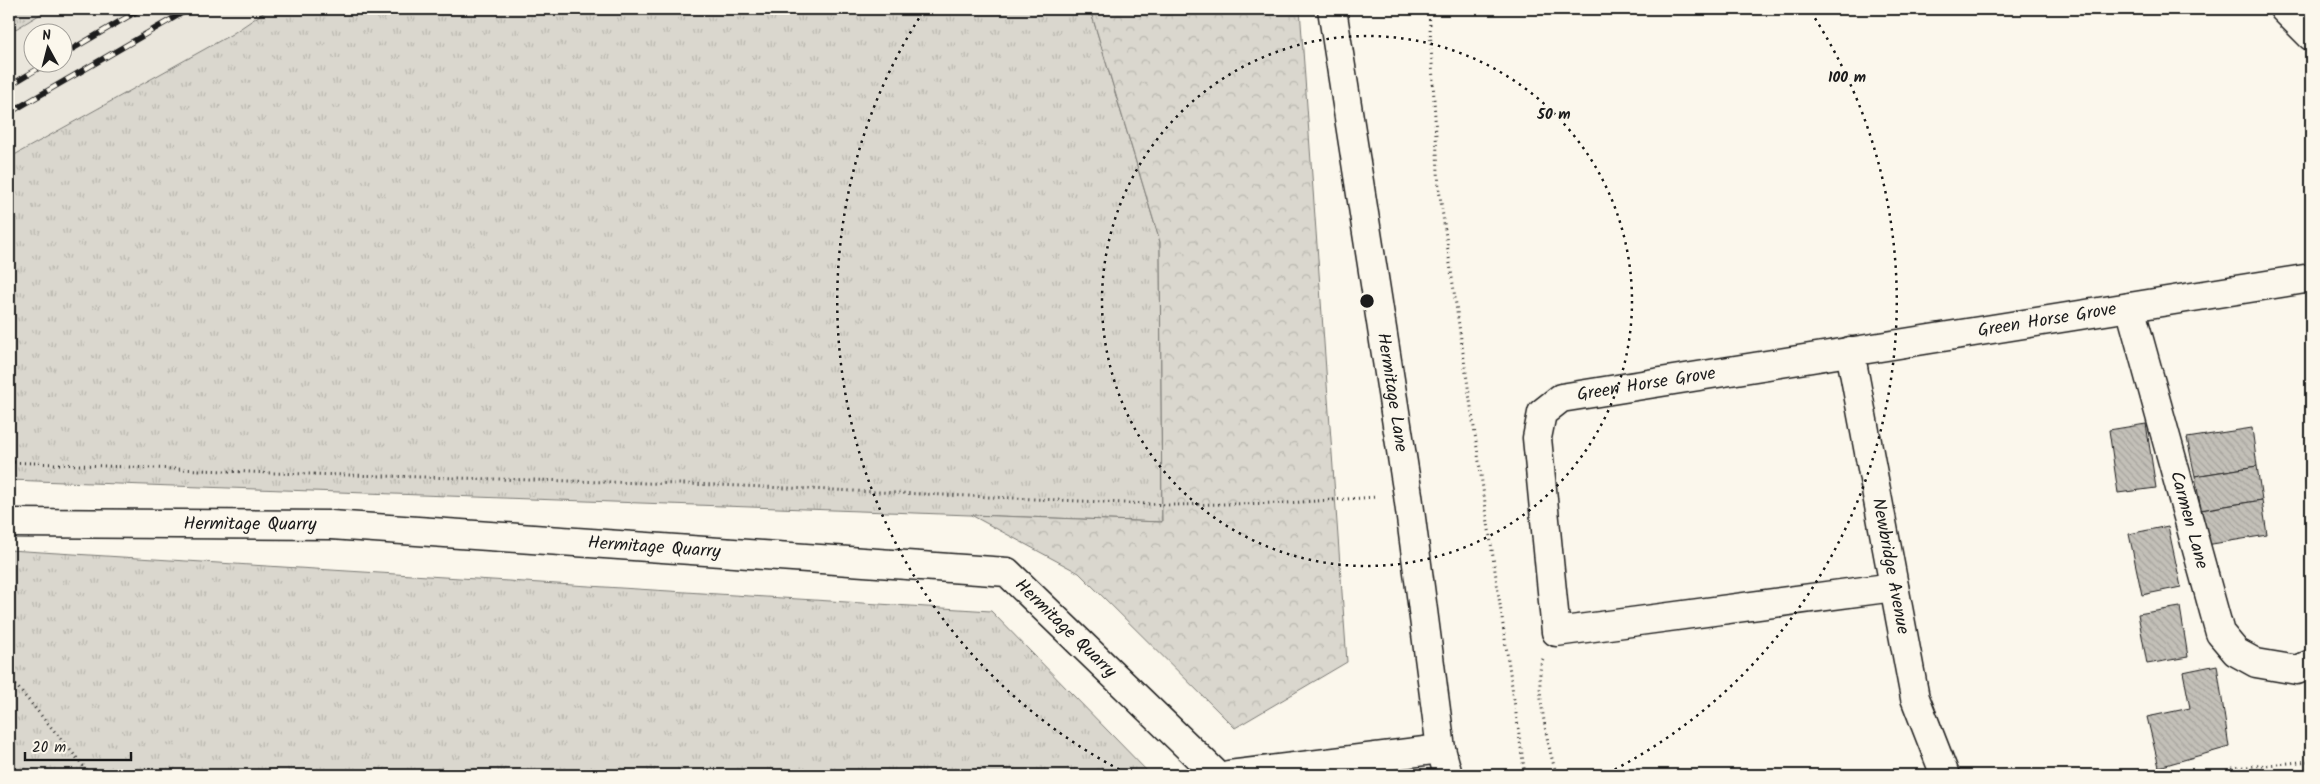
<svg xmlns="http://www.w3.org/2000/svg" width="2320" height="784" font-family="Kalam,sans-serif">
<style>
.built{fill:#eae6dc;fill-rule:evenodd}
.grass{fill:url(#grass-tufts);stroke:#7b7a75}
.forest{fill:url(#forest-crowns);stroke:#7b7a75}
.building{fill:url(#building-back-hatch);stroke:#1c1c1c}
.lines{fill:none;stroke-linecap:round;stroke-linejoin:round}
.minor-casing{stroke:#1c1c1c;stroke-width:31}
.major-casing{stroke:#1c1c1c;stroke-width:31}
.path{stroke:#1c1c1c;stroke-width:3;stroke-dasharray:1 4;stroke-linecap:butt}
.minor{stroke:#fbf7ec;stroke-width:28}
.major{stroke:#fbf7ec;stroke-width:28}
.rail-casing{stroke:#1c1c1c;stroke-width:5.5}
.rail{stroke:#fbf7ec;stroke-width:4;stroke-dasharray:11;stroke-linecap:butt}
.ring{fill:none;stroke:#1c1c1c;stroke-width:2.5;stroke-dasharray:2.5 5}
.labels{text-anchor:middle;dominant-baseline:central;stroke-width:4;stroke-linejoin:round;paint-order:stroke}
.street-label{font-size:18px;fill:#1c1c1c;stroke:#fbf7ec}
.centre{fill:#1c1c1c;stroke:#fbf7ec;stroke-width:2.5}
.ring-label{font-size:15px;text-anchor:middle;font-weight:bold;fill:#1c1c1c;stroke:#fbf7ec;stroke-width:4;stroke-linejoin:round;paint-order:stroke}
</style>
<defs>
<pattern id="grass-tufts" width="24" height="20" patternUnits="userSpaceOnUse" patternTransform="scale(1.25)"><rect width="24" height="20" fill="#dad7ce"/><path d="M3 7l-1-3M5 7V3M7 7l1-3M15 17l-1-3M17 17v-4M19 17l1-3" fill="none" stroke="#bab8b0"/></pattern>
<pattern id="forest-crowns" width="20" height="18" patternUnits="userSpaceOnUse" patternTransform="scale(1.25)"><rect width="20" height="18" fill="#dad7ce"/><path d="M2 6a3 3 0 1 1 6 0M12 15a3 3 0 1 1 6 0" fill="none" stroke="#bab8b0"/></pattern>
<pattern id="building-back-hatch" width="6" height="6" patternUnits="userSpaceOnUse" patternTransform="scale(1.25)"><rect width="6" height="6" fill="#c3c0b8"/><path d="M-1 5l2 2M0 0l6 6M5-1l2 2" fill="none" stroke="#a7a49e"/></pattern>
</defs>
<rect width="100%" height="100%" fill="#fbf7ec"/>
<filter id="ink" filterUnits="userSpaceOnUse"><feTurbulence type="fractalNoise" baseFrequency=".02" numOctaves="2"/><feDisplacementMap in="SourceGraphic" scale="10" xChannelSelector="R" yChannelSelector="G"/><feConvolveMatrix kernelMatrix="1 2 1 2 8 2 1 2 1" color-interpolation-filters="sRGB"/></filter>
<g filter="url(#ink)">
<path class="built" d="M49,9H269L232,34L9,158V33ZM32,32H62V62H32Z"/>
<g class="grass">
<path d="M9,9H49L9,33Z"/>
<path d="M269,9H1090L1160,242L1162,522L9,480V158L232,34Z"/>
<path d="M9,550L991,611L1151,775H9Z"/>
</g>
<path class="forest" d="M1090,9H1300L1347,662L1235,728L1079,573L971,515L1162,522L1160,242Z"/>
<g class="building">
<path d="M2146,424L2156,488L2118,493L2109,430Z"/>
<path d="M2252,428L2257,466L2195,476L2187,438Z"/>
<path d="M2257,466L2262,500L2201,510L2195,476Z"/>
<path d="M2262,500L2267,535L2206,545L2201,510Z"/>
<path d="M2168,526L2181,587L2142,595L2129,534Z"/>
<path d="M2180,607L2188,657L2147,664L2138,614Z"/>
<path d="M2217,665L2229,747L2159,767L2147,717L2190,708L2183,672Z"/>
</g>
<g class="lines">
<defs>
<g id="minor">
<path d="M2284,9L2311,36"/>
<path id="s1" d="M2130,307L2220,633L2236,652L2256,663L2297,670L2311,664"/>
<path id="s2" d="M1850,351L1915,698L1945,775"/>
<path id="s3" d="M9,523L331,525L1007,572L1217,775"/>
<path id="s4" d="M1894,587L1556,632L1537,438L1542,413L1561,398L2311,278"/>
<path d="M1229,775L1441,749"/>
</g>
<g id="major">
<path id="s5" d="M1332,9L1408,495L1441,749L1448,775"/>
</g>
</defs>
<use href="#minor" class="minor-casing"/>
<use href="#major" class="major-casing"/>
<g class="path">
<path d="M1429,9L1439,189L1525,775"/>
<path d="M9,462L272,473L719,485L1171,505L1287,503L1377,497"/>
<path d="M1543,659C1533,678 1549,754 1557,775"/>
<path d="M9,677L91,775"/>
<path d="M2219,775L2233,768L2311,761"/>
</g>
<use href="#minor" class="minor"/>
<use href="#major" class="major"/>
<defs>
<g id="rail">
<path d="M62,55L141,9"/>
<path d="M9,86L49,62"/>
<path d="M9,113L189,9"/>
</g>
</defs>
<use href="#rail" class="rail-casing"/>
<use href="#rail" class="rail"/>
</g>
</g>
<g class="ring">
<circle cx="1367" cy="301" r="265"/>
<path d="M1126 773A530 530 0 0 1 923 12M1811 12A530 530 0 0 1 1608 773"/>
</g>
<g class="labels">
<g class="street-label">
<text stroke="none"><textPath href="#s4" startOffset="1078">Green Horse Grove</textPath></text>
<text stroke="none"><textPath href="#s4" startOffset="672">Green Horse Grove</textPath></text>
<text stroke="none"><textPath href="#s5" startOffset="388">Hermitage Lane</textPath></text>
<text stroke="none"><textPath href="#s1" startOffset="221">Carmen Lane</textPath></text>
<text stroke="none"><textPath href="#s3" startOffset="241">Hermitage Quarry</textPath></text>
<text stroke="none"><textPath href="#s3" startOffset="646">Hermitage Quarry</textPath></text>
<text stroke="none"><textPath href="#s2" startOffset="219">Newbridge Avenue</textPath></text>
<text stroke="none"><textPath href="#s3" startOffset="1081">Hermitage Quarry</textPath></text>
</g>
</g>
<circle cx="1367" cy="301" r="8" class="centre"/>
<g class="ring-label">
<text x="1847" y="82">100 m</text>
<text x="1554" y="119">50 m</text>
</g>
<rect width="2320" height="784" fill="none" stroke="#fbf7ec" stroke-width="30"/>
<rect x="15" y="15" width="2290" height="754" fill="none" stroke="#1c1c1c" stroke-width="2" filter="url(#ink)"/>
<g transform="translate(48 48) rotate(353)"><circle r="24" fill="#fbf7ec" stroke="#a29f99"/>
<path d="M0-4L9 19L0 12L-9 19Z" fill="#1c1c1c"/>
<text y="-8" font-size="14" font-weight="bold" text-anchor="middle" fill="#1c1c1c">N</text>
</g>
<path d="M25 752v8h106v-8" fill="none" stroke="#1c1c1c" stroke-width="2.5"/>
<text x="32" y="752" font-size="15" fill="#1c1c1c" stroke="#fbf7ec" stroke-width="4" paint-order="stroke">20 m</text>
</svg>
